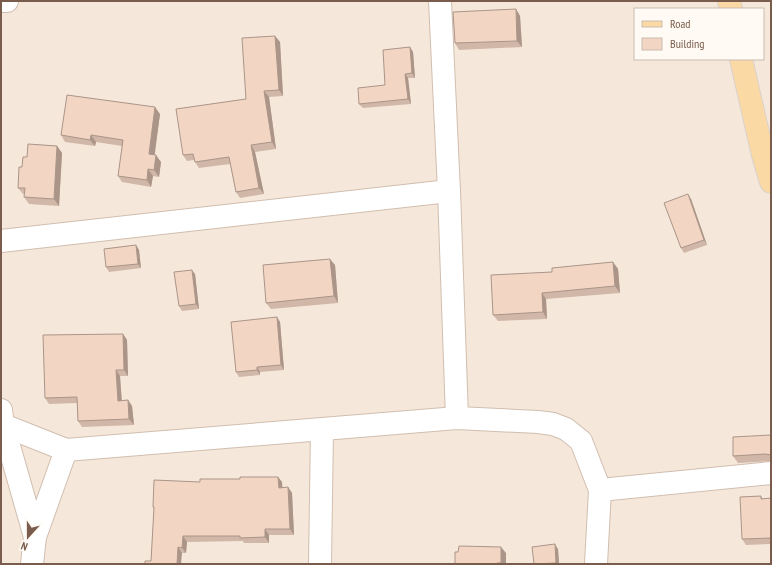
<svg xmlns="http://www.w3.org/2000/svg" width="772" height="565" font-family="'PT Sans Narrow',sans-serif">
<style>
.residential{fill:#f5e8da;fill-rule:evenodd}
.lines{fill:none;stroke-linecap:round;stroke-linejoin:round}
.minor-casing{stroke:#d1beb0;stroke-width:24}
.major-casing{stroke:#dad1cd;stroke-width:24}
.minor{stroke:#fff;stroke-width:22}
.major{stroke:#fbd9a5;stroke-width:22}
.wall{fill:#d1b7a8}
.shaded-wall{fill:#aa9588}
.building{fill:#f3d5c3;stroke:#aa9588}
</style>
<rect width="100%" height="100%" fill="#fdf6ec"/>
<path class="residential" d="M1,1H771V564H1ZM635,9H763V59H635Z"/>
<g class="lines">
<defs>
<g id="minor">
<path d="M1,1H7"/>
<path d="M440,1L449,191L457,418"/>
<path d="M1,241L449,191"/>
<path d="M1,410L3,425L66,450L457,418L538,422L553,424L566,429L581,441L600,490L771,473"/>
<path d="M1,425H3L35,537"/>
<path d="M32,564L35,537L66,450"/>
<path d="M320,564L322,430"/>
<path d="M596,564L600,490"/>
</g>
<g id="major">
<path d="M729,1L731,9"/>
<path d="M741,59L763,155L771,182"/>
</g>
</defs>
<use href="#minor" class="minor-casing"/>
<use href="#major" class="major-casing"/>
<use href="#minor" class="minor"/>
<use href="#major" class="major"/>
</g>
<g class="wall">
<path d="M516,9L520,16L522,47L459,50L455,43Z"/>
<path d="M275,36L280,42L283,96L269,97L276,149L255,152L264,194L240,198L236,192L230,164L199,168L195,162L194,160L187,161L183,155L246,99Z"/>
<path d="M410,47L413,52L415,78H408L411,104L363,108L359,104L385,85Z"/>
<path d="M160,114L154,155L161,162L159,177L153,176L151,187L122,182L118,176L122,146L96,142L95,146L65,142L61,135Z"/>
<path d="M57,146L62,153L59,206L29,204L24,197L25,194H23L18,188L22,167L27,157Z"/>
<path d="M691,199L707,245L684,253L681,248Z"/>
<path d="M136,245L139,250L141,268L109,272L106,267Z"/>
<path d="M613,262L618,269L620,293L546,299L547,319L498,321L493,315L552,272Z"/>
<path d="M335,265L338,303L271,309L266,303Z"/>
<path d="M195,274L199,309L182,311L179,306Z"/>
<path d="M277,317L280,322L284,370L260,372V375L239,377L236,372Z"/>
<path d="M123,334L127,340L128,376H120L122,400H128L132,406L134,425L82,427L78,421L77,403L49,404L45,398Z"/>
<path d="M771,435V461L738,463L733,456Z"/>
<path d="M278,477L282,482V487H288L292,493L294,535H269V543H244L243,541L187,542L186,553H182L151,561L154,509L153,507L200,482Z"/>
<path d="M761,496L763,499L771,498V544L746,545L742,539Z"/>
<path d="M558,549L559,564H534Z"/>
</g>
<g class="shaded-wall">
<path d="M516,9L520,16L522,47L517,41Z"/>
<path d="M275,36L280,42L283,96L279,90Z"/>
<path d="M410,47L413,52L415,78L412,73Z"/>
<path d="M405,74L408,78L411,104L408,99Z"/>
<path d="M264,91L269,97L276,149L272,142Z"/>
<path d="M155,107L160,114L154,160L149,154Z"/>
<path d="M91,135L96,142L95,146L90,140Z"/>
<path d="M251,145L255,152L264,194L259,188Z"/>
<path d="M57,146L62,153L59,206L54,199Z"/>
<path d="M156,155L161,162L159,177L154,170Z"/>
<path d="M148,169L153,176L151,187L147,180Z"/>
<path d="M688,194L691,199L707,245L704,240Z"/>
<path d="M136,245L139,250L141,268L138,264Z"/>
<path d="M330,259L335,265L338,303L334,296Z"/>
<path d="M613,262L618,269L620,293L615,286Z"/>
<path d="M192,270L195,274L199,309L196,304Z"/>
<path d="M542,293L546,299L547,319L543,312Z"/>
<path d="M277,317L280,322L284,370L281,365Z"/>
<path d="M123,334L127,340L128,376L124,370Z"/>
<path d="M257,367L260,372V375L257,370Z"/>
<path d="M116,370L120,376L122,407L118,401Z"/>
<path d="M128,400L132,406L134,425L129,419Z"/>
<path d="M278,477L282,482L283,493L279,488Z"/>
<path d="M288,487L292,493L294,535L290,529Z"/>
<path d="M265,529L269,535V543L265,537Z"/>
<path d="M183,536L187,542L186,553L182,548Z"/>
<path d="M555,544L558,549L559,564H557L556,563Z"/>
<path d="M178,547L182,553L181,564H177Z"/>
<path d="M501,547L506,553V564H502L501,563Z"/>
</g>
<g class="building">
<path d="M516,9L517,41L455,43L453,12Z"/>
<path d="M275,36L279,90L264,91L272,142L251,145L259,188L236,192L229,157L195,162L193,154L183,155L176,109L246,99L242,38Z"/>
<path d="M410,47L412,73L405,74L408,99L359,104L358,88L385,85L383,50Z"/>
<path d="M67,95L155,107L149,154L156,155L154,170L148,169L147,180L118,176L123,140L91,135L90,140L61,135Z"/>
<path d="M28,144L57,146L54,199L24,197L25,188H18L19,167H22L23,157H27Z"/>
<path d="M688,194L704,240L681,248L664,203Z"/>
<path d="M136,245L138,264L106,267L104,249Z"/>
<path d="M330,259L334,296L266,303L263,265Z"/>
<path d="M613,262L615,286L542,293L543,312L493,315L491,275L552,272V268Z"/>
<path d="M192,270L196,304L179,306L174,272Z"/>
<path d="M277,317L281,365L257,367V370L236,372L231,322Z"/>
<path d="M123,334L124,370H116L118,401L128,400L129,419L78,421L77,397L45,398L43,335Z"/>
<path d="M771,435V455L765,454L733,456V437Z"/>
<path d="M240,477H278L279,488L288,487L290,529H265V537L240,538V536H183L182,548L178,547L177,564H145V561H151L154,507H153L154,480L200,482V479H240Z"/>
<path d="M761,496V499L771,498V538L742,539L740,497Z"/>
<path d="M555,544L556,563L534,564L532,547Z"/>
<path d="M459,546L501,547V563H497V564H455V552H458Z"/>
</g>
<rect width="772" height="565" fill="none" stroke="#7a5c4d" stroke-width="4"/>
<rect x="634" y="8" width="130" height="52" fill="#fffaf3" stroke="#cabbb1"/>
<rect x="642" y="21" width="20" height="6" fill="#fbd9a5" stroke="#cabbb1"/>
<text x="670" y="28" font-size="12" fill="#7a5c4d">Road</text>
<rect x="642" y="38" width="20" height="12" fill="#f3d5c3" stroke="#cabbb1"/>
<text x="670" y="48" font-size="12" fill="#7a5c4d">Building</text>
<g transform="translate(28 537) rotate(201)" stroke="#fffaf3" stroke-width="3" paint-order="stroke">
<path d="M0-3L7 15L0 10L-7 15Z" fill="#7a5c4d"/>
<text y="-6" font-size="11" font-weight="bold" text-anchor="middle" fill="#7a5c4d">N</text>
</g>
</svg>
